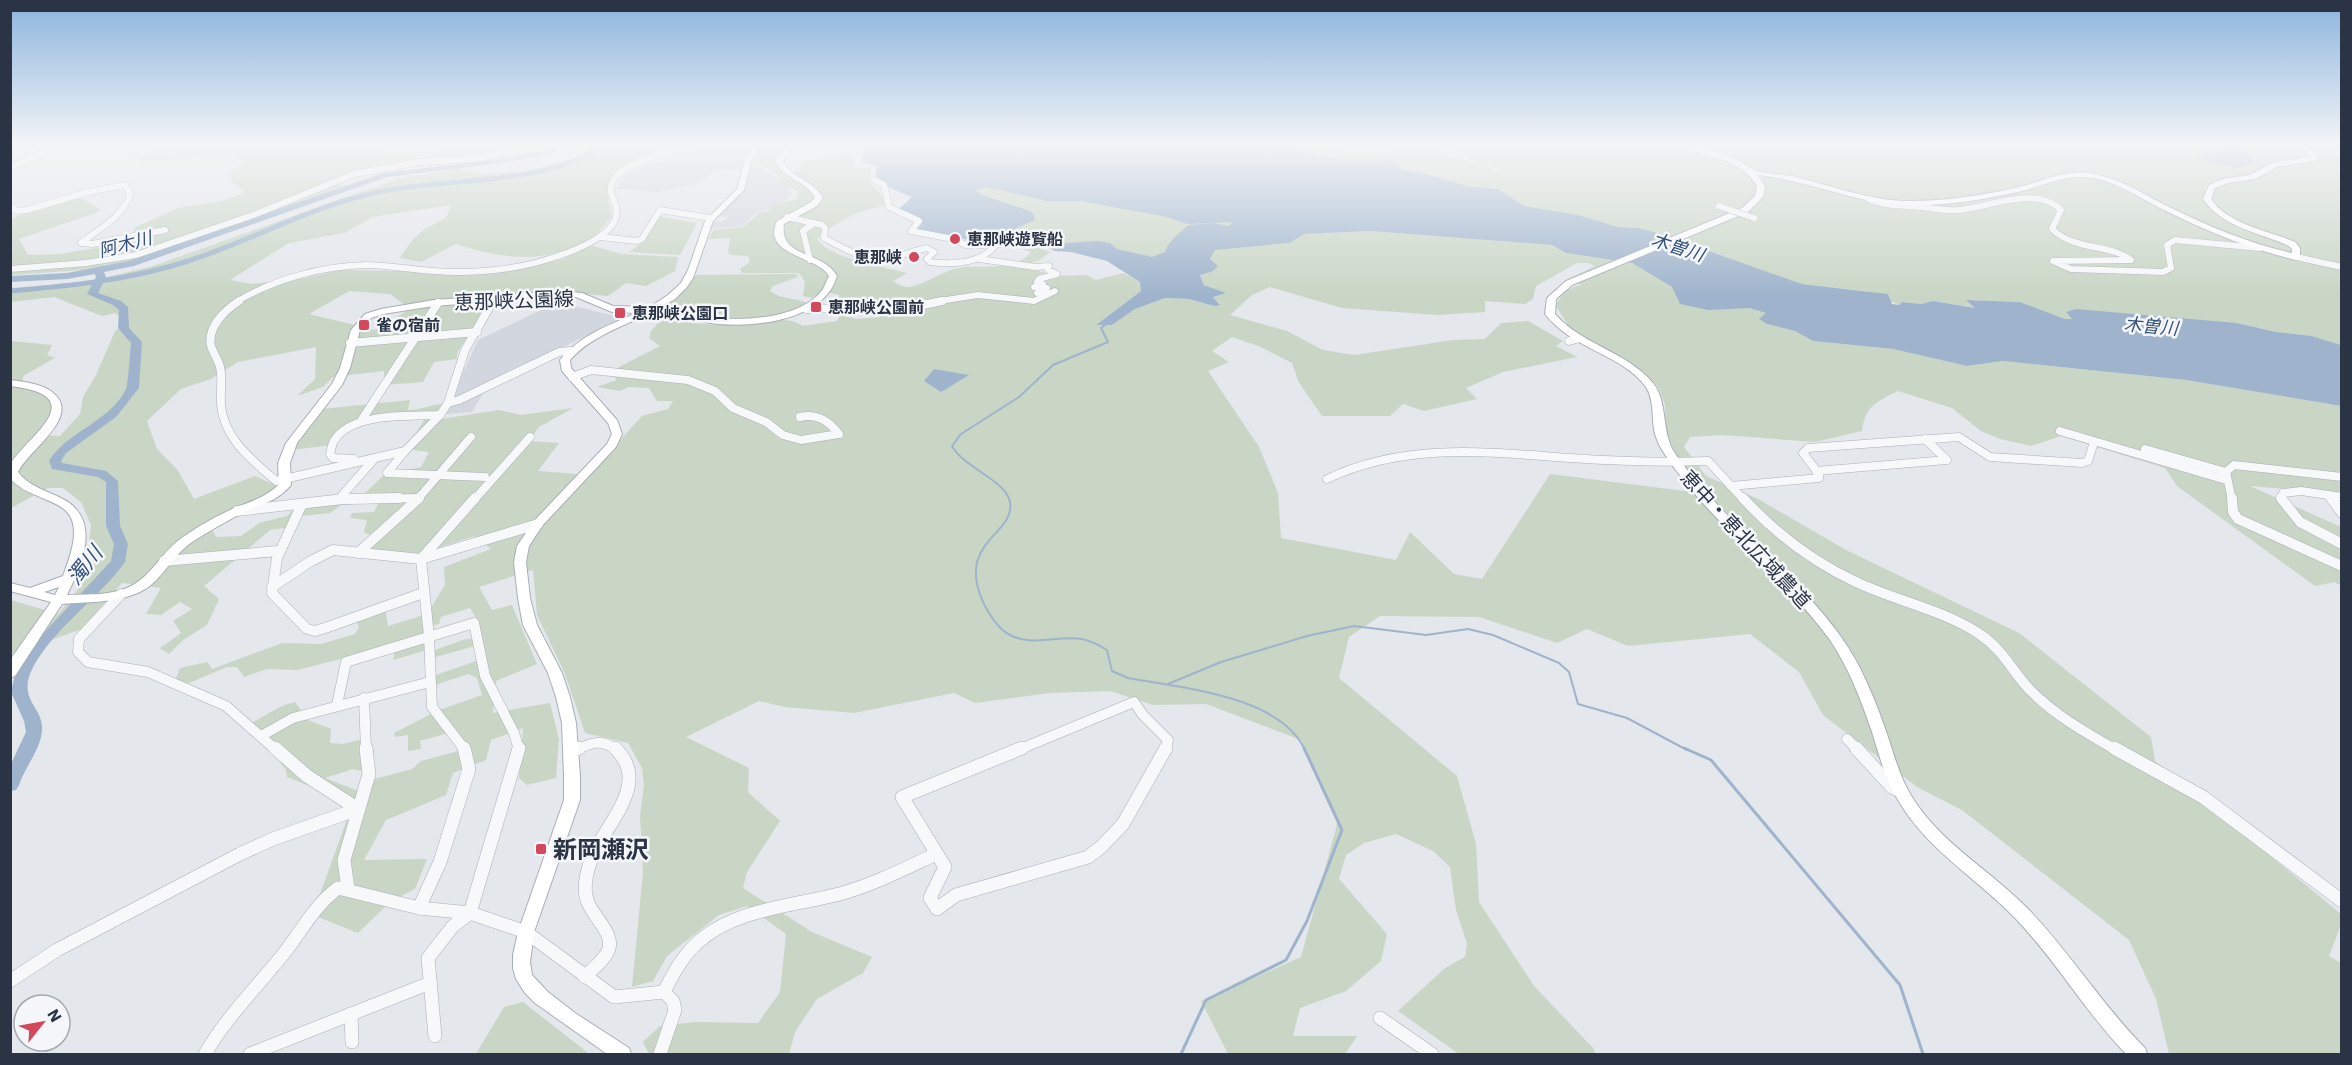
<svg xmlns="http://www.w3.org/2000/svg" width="2352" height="1065" font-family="'IBM Plex Sans','Noto Sans JP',sans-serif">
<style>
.built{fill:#d2d6de}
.green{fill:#c9d6c5;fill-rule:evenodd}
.water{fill:#9fb4cc}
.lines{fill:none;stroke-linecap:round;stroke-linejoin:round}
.stream-far1{stroke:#9fb4cc;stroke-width:2}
.stream{stroke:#9fb4cc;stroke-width:3}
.canal{stroke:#9fb4cc;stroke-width:5}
.river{fill:#9fb4cc;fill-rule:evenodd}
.street-far3-casing{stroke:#a9aeb7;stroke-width:7}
.street-far2-casing{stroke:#a9aeb7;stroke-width:9}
.street-far1-casing{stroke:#a9aeb7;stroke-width:11}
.street-casing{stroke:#a9aeb7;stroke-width:14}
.secondary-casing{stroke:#a9aeb7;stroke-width:2}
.primary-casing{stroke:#a3abb8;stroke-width:1}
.street-far3{stroke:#f7f8fa;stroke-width:6}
.street-far2{stroke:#f7f8fa;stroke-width:8}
.street-far1{stroke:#f7f8fa;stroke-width:10}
.street{stroke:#f7f8fa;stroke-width:13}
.secondary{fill:#fff;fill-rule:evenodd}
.primary{fill:#fff;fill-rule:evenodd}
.street-bridge-casing{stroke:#a9aeb7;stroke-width:7;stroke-linecap:butt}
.street-bridge{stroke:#f7f8fa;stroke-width:6}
.poi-dot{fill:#d1495b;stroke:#f4f6f9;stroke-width:2}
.labels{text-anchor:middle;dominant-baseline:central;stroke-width:5;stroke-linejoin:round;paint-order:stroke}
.far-poi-label{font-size:16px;font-weight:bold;fill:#2b3445;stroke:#f4f6f9;text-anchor:start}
.far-water-label{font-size:18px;font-style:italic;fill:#34527a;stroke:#f4f6f9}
.street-label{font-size:20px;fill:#2b3445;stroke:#f4f6f9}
.water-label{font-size:21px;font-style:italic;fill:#34527a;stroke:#f4f6f9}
.near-poi-label{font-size:24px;font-weight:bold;fill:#2b3445;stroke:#f4f6f9;text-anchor:start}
</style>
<rect width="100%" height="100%" fill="#e4e7ec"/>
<g class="built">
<path d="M700,146H752L746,154L745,169L717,170L695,184L658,192L617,189L620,182L630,172Z"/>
<path d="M752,163L789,184L792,194L780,204L755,214L742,226L710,229L712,222L723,221L728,217L716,216L743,189Z"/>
<path d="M558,302L623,318L489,383L472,412L444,414L478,340Z"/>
</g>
<g class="green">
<path d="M153,146H373L422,154L440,146H523L539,151L505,158L417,167L418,161L360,170L323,184L349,185L137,260L97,269L11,275L10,220L19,215L81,197L101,211L19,239L28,255L60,254L136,241L134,228L178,208L222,201L245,192L232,182L230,172L245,162L232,154L142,162L130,153Z"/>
<path d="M604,146H686C662,153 612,162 607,189C606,197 611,207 612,216C606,223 600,232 593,238C588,242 582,244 576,246C536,264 496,257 456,244L421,262L400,258C414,235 422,229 446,218L451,205L373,217L344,233L289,243L230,280L252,284L304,278L341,270L396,271L523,268L563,259L590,245L621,254L678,257L675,271L646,286L626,283L608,296L553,291L493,296L457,353V359L434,362L423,382L385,385L384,371L333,377L323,387L297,396L315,379L316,347L238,362L211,379L181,389L147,421L157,449L177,469L194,499L255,476L277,486L244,514L212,528L216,537L241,536L259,523L287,516L296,507L364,494L383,476L421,467L429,452L405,449L425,419L362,423L345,431L331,445L285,451L321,409L410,400L408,410C420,410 430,405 442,404L441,419L499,410L521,415L573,408L539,427L529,441L559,443L538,471L588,475L642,416L668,409L673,401H657L649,388L628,387L620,391L597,387L617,380L609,372L660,346L649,338L651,331L664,317C685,322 703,325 725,325C749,324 781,312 803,326L837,321L840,315L857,319L878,317L880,310L837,304L839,295L822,291L812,298L803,296L805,282L799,273H742L740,269L750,262L748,256L731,255L728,252L730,238L709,239L713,230L743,227L759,213L768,211L774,205L797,199L798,192L778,180V175L753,161C755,144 767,146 781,146L783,149L777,163L785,175L801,170L800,162L823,159L840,153L843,146H857L853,150L854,167L871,168L869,181L883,197L885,206C856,211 839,220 817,239C828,258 885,267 907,273L893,281C898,284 904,288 910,287C929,283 944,269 964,267C985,266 1015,270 1030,253L1029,251L1022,250L1037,247L1050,252L1040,260L1031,263V269L1058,276L1086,275L1096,280L1123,273L1141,282V291L1097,324L1112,325L1135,309L1165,298L1189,299L1214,306L1220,304L1212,296L1225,293L1204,285L1200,274L1213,271L1218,266L1209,259L1215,250L1290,243L1303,234L1370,231L1552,245L1566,253L1632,263L1672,287L1732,307L1749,308L1767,313V324L1795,331L1813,341L1893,349L1967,366L2003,361L2186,380L2341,406V494L2250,486L2341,527V586L2335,582L2315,586L2177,486L2165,468L2061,436L2031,446L2000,439L1981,431L1952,408L1898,391C1876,402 1865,406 1862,431L1815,442L1723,435L1690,437L1684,447L1706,476L1758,499L1846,550L2019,633L2151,737L2155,761L2341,914V924L2329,956L2341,963V1054H2169L2156,999L2129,940L1962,810L1917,787L1823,715L1799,672L1750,634L1628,646L1587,629L1557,643L1479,617L1380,616L1349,637L1339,678L1457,776L1476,844L1479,902L1534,986L1593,1048L1596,1054H1459L1398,1011L1445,968L1465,957L1467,944L1456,910L1450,867L1433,851L1396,834L1364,843L1346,855L1339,879L1387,934L1381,961L1346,991L1300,1008L1293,1036H1357L1345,1054H1228L1201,1001L1301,957L1338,821L1301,740L1206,704L1153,705L1110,691L1050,693L975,703L954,693L854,713L785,707L759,701L686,737L749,768L748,792L780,821L747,872L743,888L812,932L872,957L863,973L817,999L795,1032L789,1054H649L643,1042L660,1026L695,1022L758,1023L780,992L786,934L747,906L719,915L667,956L653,981L632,987L643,872L640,816L644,785L642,768L628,743L585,733L565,674L537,615L533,570L479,587L492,610L512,605L537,664L496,681L493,713L550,703L559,739L556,778L527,785L519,778L523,728L491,740L486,760L453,773L446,795L386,820L364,860L427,859L415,889L391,901L358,933L306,912L320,894L353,803L287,777L286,770L276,757L271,738L251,734L244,726C263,719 274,707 295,702L308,720L331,729L330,743L343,744L359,740L375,751L364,764L366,772L353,769L325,778L366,794L373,785L368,782L371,780L412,769L421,761L469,748L455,731L420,741L421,749L408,751V735L395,737L394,733L439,710L482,695L477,678L468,674L435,685L433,676L479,660L475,646L432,658V651L466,639L478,638L476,618L470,608L441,617L439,624L430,626L425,634L424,651L393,660L397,644L298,670L267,669L244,677L237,667H227L184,685L176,678L180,668L207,662L212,669L282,643L321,644L355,634L359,627L356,619L385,608L388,626L427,614L445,585L444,567L491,549L475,536L418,554L366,550L374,537L364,532L367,520L350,518L352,513L374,512L380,500L346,502L330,513L291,517L285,528L270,530L204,586L219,599L207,625L183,640L169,654L160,648L181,633L173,621L192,609L180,602L161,615L146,614L161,588L122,583L82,629L11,654V600L58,614L84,582L91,525L81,502L63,488H48L11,508V341L52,345L47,355L55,358L23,376L22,387C38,390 48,393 54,409L40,435L60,436L80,414L83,397L96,375L115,331L126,323L116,313L102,316L54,297L11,302V288L86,282L153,266L397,179L459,168L482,174L526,171L566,161ZM1577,263H1588L1595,266L1568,279L1581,285C1568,288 1561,293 1556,306L1571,330L1645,374L1658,387L1665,404L1666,431L1693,492L1550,474L1482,579L1454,574L1410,532L1396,560L1281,538L1278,493L1259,447L1208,371L1229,362L1212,351L1232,337L1261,347L1292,363L1298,381L1322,416H1390L1403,404L1424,411L1477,399L1466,388L1503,372L1577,357L1556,346L1563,341L1528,321L1501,323L1485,339L1453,340L1354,355L1323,350L1287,331L1230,315L1252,295L1270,287L1342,308L1437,315L1485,312V301L1525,304L1533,299L1536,286ZM349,291L390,294L410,309L375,330L309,314Z"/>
<path d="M1292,146L1386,148L1391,146H1449L1443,153L1512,175H1515L1448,152L1453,146H2233L2194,156L2250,155L2240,146H2341V345L2312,336L2276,332L2237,323L2073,320L2065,319L2020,302L1972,300L1976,308L1933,301L1921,304L1902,302L1899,305L1866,291L1802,284L1661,234L1639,228L1618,227L1578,215L1523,206L1498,189L1467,186L1419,172L1402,170L1391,160C1359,163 1322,158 1292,146Z"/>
<path d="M983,183L1241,218L1236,229L1153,261L1084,243L1052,250L1024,238L1001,248L992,244L1000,237L992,233L968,192Z"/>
<path d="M658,216L697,223L680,255L629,252L642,243Z"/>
<path d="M797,274V277L773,286L770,291C781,300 796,297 809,304C769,323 724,321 683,310C676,308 670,307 665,305L674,300L696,275Z"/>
<path d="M523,1002L587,1052V1054H476L504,1007Z"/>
</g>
<g class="water">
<path d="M864,146H1292C1322,158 1359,163 1391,160L1402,170L1419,172L1467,186L1498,189L1524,206L1578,215L1618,227L1639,228L1661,234L1802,284L1888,294L1892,304L1899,305L1902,302L1921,304L1933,301L1975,308L1966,300L2020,302L2065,319H2072L2066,312L2076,309L2237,323L2276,332L2312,336L2341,345V406L2186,380L2003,361L1967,366L1893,349L1813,341L1795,331L1767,324L1759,319L1766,313L1749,308L1708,310L1680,304L1672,287L1632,263L1566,253L1552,245L1370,231L1304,234L1290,243L1215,250L1210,259L1218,266L1213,271L1200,275L1204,285L1226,293L1213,297L1220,305L1214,306L1189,299L1165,298L1135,309L1112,325H1096L1141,291L1140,282L1107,261L1071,252L1054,251L1048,246L1051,244L1098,241L1110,243L1117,249L1152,257L1165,252C1170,238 1179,235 1188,225L1213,223L1229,226L1232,222L1187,224L1167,217L1081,201H1047L987,187L976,190L982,195L1030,211L1034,215L1035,220L1004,233L986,235L967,243V240L964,239L914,231L922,224L920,220L898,210L912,197L888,187L875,175L877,166L862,162Z"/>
<path d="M2233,146H2240L2251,155L2253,164L2236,168L2193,157Z"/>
<path d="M934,369L969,375L941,392L924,381Z"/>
</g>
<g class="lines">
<g class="stream-far1">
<path d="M1106,324L1101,328L1108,342L1053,365L1019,397L961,434L952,446C965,469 1006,480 1010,502C1016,535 954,541 984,604C990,615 998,629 1010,635C1033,647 1058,635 1082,639C1091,641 1099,645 1107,650L1112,671L1128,678C1180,688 1280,695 1305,750"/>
<path d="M1168,684L1221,662L1307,636L1354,626L1426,635L1468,629L1493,635L1559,663L1569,672L1578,704L1627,718L1687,750"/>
</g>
<g class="stream">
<path d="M1684,748L1711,760L1900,985L1923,1054"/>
<path d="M1181,1054L1206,1000L1286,960L1307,921L1342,830L1304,748"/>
</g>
<path class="canal" d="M10,291C69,286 128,280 185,262C246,243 302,211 365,195C444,175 532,190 604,146"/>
<path class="river" d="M551,146H561L550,154L509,162L387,177L134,266L104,272L106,277L98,293L121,301L128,307L129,328L142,342L139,388L116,417L66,453L61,461L62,463L106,471L118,481L120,526L128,544L125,562C100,598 46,634 30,674C20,701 44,709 42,730C41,749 25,767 19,785L16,790L10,791V766L26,732L24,721L11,692L15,674L39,638L111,561L114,544L106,526V482L98,477L52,469L49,461C67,431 110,422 126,389C128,386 130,351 131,343L118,328L119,310L113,305L87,294L96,277L95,274L67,279L10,282V276L67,273L129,261L383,173L509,158L544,150Z"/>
<defs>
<g id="street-far3">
<path d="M34,146L31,155L35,157"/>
<path d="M874,180L884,185L889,207L919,221L911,231L953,239L966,245H996"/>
<path d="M1868,199C1886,207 1904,205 1922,207C1935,209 1947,211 1959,210C1990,207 2035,185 2061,210L2052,229C2074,251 2112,244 2131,260L2053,261L2071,269L2163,272L2171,268L2167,245L2175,240L2260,248"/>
<path d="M10,206L17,211L27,210L88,192L125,185L130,194C125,215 98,230 81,243L92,244L165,230"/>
<path d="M787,217L822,225L825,228L824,238C844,249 867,262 891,258C903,256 914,250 927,248L934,252L927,259L930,262C953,265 980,264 996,245"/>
<path d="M600,237L637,241L642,239L660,210L711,218"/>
<path d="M2296,257L2342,267"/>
<path d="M979,259L1035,267L1049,266L1048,270L1057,274L1039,279L1037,282L1043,284L1034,287L1047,288L1037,293L1047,292"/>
<path d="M810,260L803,231L814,223"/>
<path d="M10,269L86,263L136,255L256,214L354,174L419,162L473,159L537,146"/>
<path d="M236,302C275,279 321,266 366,265C389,265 411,270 434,271C473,274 517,270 555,257C574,251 623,233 616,207C614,198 607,191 613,181C625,161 668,153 690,146"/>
<path d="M492,302L495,298"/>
<path d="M933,302L978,295L1034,301L1055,291"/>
</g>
<g id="street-far2">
<path d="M239,301C225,310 207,327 211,346C213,353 218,359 220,367C223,379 220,392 221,404C223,438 252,460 276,481L405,451L440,415L448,403L465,350L493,301"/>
<path d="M806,309L844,308L890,312L942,301"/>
<path d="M1569,341L1576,339"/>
<path d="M350,343L477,332"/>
<path d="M572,377L591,370L688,380L715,391L733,408L766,422L783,435L801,440L839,434C829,421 817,413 800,417"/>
<path d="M448,403L459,400L559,352L570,351"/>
<path d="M361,421L438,303"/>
<path d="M2060,431L2226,480"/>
<path d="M2145,449L2226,472"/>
<path d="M405,451L387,473L485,477"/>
<path d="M354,459L333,458L330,454C331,450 332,444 334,441C350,412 412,416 440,415"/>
<path d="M1816,471L1947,460L1925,439"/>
<path d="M2226,472L2232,500"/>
<path d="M2226,472L2234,465L2342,477"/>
<path d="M1327,479C1406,442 1486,452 1570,458C1616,461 1662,463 1708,461L1744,500"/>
<path d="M1731,486L1819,478V474L1803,453L1808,448L1959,437L1990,457L2082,463L2088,461L2094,442"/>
<path d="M2328,495L2332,500"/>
<path d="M339,499L374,459"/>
<path d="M336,500L419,498"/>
<path d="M417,500L471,437"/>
<path d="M474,500L530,437"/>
<path d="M2282,500L2283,493L2301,491L2342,497"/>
</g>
<g id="street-far1">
<path d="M1743,498C1775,533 1813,562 1856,582C1896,601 1941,609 1978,633C2004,650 2011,670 2030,690C2056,716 2085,732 2116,750"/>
<path d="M2232,498L2233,512L2238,519L2342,566"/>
<path d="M2281,498L2300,522L2342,544"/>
<path d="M2331,498L2342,513"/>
<path d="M302,504L277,558L272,593L307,629L315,631L328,627L423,593"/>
<path d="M237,511L343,499L399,498"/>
<path d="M358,553L419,498"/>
<path d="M164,561L278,551"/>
<path d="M272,587L311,561L333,550L421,559L538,524"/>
<path d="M121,594L79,639L78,652L88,662L148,672L226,706L276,750"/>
<path d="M364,698L366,750"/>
<path d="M337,705L346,662L474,623L485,676L514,733L519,750"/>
<path d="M261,736L293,718L430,682"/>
<path d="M1847,739L1858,750"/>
<path d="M465,750L432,707L429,636L421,559L475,498"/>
<path d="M575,750C591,743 602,738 616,750"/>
<path d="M1018,750L1134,702L1143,715L1168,740L1165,750"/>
</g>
<g id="street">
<path d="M275,748L307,776L358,809"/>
<path d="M1022,748L902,797L945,867L930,898L937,909L956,895L1088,857L1101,847L1123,824L1166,748"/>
<path d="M1856,748L1892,787L1901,791"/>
<path d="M2114,748L2203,797L2342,901"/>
<path d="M572,751L579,748"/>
<path d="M348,889L344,860L369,774L366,748"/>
<path d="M419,908L440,862L469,769L464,748"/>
<path d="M585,977C592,969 602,962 607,953C618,935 591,916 587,900C583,888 586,875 590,863C601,827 654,785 615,748"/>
<path d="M10,981L57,950L240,854L273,839L358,809"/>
<path d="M664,992C673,974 682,957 697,943C735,908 796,906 843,893C875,884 906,868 936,854"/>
<path d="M351,1014L352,1042"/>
<path d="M1380,1018L1432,1054"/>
<path d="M435,1036L428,958L453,926L470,913L519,748"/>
<path d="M205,1054C227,1016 258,986 285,952C302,930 315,905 338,888L419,908L470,913L526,932L614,997L664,992"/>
<path d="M250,1054L430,983"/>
<path d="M660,1054L675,1010L673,1001L664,992"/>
</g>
<g id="secondary">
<path d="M753,146H761L752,158L744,190L713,221L693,278L687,287L675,299L663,306C679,308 693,314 709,317C741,322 802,319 823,289C825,285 827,280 829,276C818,256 761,256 777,221L811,202L815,198C807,181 786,180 775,162L782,150L780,146H788L790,150L783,162C793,179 814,180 823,198L817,206L784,224C779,259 823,250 837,276C835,281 833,288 829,292C806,323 746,328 710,323C692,320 675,311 656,312C649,312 642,318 635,320C611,331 588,340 570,360L571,368L617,420L622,434L616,447L542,526L529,546L526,562L530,598L537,625L562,673L570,697L576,723L580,776V800L534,932L530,962L532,975L548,992L575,1013L629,1048L631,1054H607L535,1003L525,993L516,979L513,968V955L518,932L564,800V776L562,723L556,697L548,673L523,625L518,598L514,562L517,546L534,521L607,444L612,434L608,423L562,371L560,360C580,335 609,325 637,313L612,312L576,297L559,296L434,306L383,314L371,318L360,330L350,368L342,385L297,443L290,463L291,485C276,503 259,504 240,514C224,523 207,532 192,542C170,557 161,585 135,594C112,603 87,602 62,604L15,676L10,678V660L51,602L10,591V583L30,588L63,576C69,559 82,528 67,512C60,504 48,501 38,496C28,492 17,487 10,478V464C30,434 93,396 10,386V380C26,382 48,384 58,398C75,421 27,452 18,472C28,486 45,490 61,498C102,518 83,563 67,595C88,594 112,596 131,586C153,575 162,551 183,537C199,526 218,515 235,508C251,501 267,497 279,484L278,463L286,443L332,384L340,368L351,330L365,314L381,309L434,300L559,291L582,293L613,306L650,307L668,295L681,283L688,270L705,221L737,189L745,158ZM59,587L55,595L44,592Z"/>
<path d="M1684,146C1703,146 1724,153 1741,162C1744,164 1748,167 1752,169C1761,174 1781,174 1792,176C1829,185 1864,199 1903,201C1940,202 1978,196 2015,188C2043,182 2065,168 2094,174C2122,179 2144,195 2169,207C2208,226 2250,244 2292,253V249L2289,246C2259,232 2223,228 2203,199L2209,185L2223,179L2250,175L2272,163L2309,157V155L2299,146H2307L2317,154L2316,161L2277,167L2255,179L2228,183L2215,188L2211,199C2229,225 2267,230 2295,242L2300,248V257L2296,260C2250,249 2206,231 2164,210C2141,199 2119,183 2093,178C2065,173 2044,186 2018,192C1985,199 1952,205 1918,205C1862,207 1812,181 1758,175L1765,187L1763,197L1748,212L1572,285L1556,299L1555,314C1582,345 1626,351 1653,383C1669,403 1660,432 1676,455C1723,521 1791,569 1839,634C1861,664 1875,699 1887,734C1894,755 1900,778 1912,797C1941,844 1992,871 2030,911C2071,954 2102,1005 2145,1048L2147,1054H2126C2086,1013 2057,962 2016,919C1980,881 1932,853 1903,808C1887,785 1880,758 1872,732C1861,700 1849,668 1830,640C1781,573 1711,524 1666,456C1660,448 1656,439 1654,430C1652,416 1654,400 1646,387C1622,354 1573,350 1545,314L1547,298L1566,281L1742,208L1755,196L1757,187C1741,156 1710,161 1684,146Z"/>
</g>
<path id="primary" d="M51,146H61L10,170V165Z"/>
</defs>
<use href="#street-far3" class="street-far3-casing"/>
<use href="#street-far2" class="street-far2-casing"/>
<use href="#street-far1" class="street-far1-casing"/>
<use href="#street" class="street-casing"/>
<use href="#secondary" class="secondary-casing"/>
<use href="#primary" class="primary-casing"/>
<use href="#street-far3" class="street-far3"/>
<use href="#street-far2" class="street-far2"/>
<use href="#street-far1" class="street-far1"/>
<use href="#street" class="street"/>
<use href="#secondary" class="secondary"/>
<use href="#primary" class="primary"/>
<defs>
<path id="street-bridge" d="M1719,206L1754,218"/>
</defs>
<use href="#street-bridge" class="street-bridge-casing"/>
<use href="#street-bridge" class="street-bridge"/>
</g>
<linearGradient id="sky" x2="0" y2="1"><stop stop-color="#8bb4dd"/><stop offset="0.49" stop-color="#f3f4f6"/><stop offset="1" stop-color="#f3f4f6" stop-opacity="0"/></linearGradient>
<rect width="2352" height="295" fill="url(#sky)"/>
<g class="poi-dot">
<circle cx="955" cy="239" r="6"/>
<circle cx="914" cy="257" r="6"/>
<rect x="810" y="301" width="12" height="12" rx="3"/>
<rect x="614" y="307" width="12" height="12" rx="3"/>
<rect x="358" y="319" width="12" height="12" rx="3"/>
<rect x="535" y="843" width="12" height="12" rx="3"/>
</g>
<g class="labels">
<g class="far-poi-label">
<text x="967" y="239">恵那峡遊覧船</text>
<text x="902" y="257" text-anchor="end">恵那峡</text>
<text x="828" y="307">恵那峡公園前</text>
<text x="632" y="313">恵那峡公園口</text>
<text x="376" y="325">雀の宿前</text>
</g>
<g class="far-water-label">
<text transform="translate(125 244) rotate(-15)">阿木川</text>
<text transform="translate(1678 247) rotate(18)">木曽川</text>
<text transform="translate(2151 326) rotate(5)">木曽川</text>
</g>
<g class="street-label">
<text transform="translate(514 300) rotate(-2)">恵那峡公園線</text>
<text transform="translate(1746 539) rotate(47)">恵中・恵北広域農道</text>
</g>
<g class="water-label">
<text transform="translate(84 565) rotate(-51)">濁川</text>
</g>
<g class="near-poi-label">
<text x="553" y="849">新岡瀬沢</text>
</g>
</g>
<rect width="2352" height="1065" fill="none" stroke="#2b3445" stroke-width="24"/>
<g transform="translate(42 1023) rotate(59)"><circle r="28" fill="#f4f6f9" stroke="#a4a8b1" stroke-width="1.5"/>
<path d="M0-4.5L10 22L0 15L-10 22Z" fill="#d1495b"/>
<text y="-9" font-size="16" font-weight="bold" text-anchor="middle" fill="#2b3445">N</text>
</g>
</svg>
